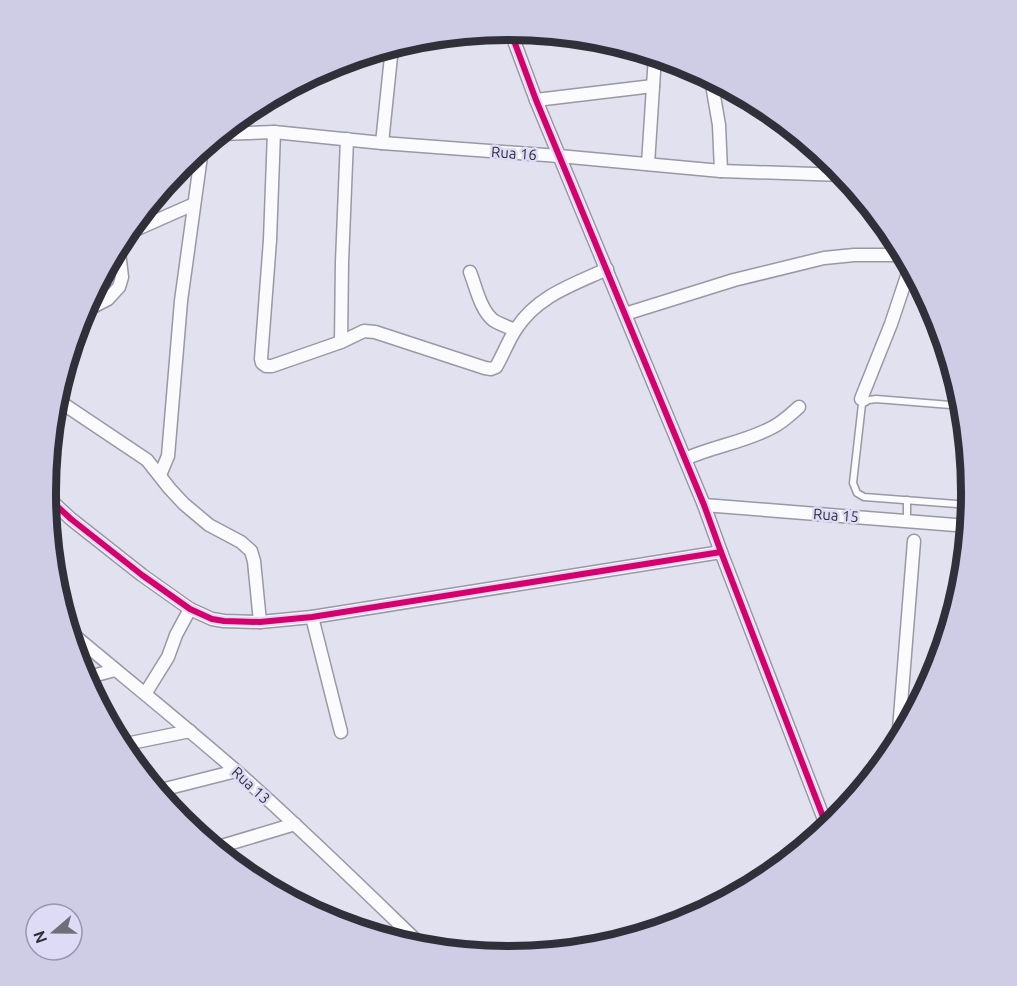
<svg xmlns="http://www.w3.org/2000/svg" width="1017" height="986" font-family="Ubuntu,sans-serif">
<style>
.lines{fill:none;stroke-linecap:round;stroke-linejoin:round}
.lane-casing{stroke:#9998a3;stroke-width:9}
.street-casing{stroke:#9998a3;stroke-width:15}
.lane{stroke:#fbfafd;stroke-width:6}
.street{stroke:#fbfafd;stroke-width:12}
.cycleway-casing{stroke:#dddbf5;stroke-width:10}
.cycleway{stroke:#d6006c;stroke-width:6}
.labels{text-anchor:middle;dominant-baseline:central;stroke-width:5;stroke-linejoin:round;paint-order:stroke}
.street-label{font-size:15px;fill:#31303a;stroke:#dddbf5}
.rim{fill:none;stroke:#31303a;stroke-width:8}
</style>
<rect width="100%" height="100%" fill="#e2e1ef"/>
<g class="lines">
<defs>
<g id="lane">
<path d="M963,406L876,399L869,400L862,404L853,483L857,493L864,497L970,505"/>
<path d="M907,520V500"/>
</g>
<g id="street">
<path d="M510,30L536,100L704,505L721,552L827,827"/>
<path d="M711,79L719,125L721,171"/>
<path d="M536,100L653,86"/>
<path d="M274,132L270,240L261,359L262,363L266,366H272L341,342L364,331L375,332L485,368L491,369L496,367C503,355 508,341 516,329C537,296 572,285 607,269"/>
<path d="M220,134L274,132L382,143L559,156L721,171L844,175"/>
<path d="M382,143L392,47"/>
<path d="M823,155L827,173"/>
<path d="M648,164L655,56"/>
<path d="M470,272C476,287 480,309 493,320C499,324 508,327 515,330"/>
<path d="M83,312L108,299L119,287L122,277L119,252L122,240L135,230L194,204"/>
<path d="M625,314L734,280L824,258L854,255H904"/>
<path d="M341,342L342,262L347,139"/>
<path d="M56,399L147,460L170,489L184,504L209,525L241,542L251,551L254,561L260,622"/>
<path d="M861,399L891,324L910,267"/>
<path d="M685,459C714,446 746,442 773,427C783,422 791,414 799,407"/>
<path d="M160,475L168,456L181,301L202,149"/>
<path d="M46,496L71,519L142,575L190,609L212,619L224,621L260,622L312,617L721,552"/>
<path d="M704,505L968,526"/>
<path d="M312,617L341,732"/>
<path d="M69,631C124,677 180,722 234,769C299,826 361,887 424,948"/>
<path d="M85,678L115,670"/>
<path d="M145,694L168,657L176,635L190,609"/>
<path d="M898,742L914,541"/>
<path d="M121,745L190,731"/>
<path d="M157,791L236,771"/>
<path d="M215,848L295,824"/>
</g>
</defs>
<use href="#lane" class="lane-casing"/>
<use href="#street" class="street-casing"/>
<use href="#lane" class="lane"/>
<use href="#street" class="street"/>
<defs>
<g id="cycleway">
<path d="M510,30L536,100L704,505L721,552L827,827"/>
<path d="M46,496L71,519L142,575L190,609L212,619L224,621L260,622L312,617L721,552"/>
</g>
</defs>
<use href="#cycleway" class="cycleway-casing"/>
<use href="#cycleway" class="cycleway"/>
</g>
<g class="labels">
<g class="street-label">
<text transform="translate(514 153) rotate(4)">Rua 16</text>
<text transform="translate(836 515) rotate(4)">Rua 15</text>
<text transform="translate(251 785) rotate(43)">Rua 13</text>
</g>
</g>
<path d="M0 0H1017V986H0ZM508 40H509A452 452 0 0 1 961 492V494A452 452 0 0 1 509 946H508A452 452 0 0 1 56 494V492A452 452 0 0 1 508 40Z" fill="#cfcde6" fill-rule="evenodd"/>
<path class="rim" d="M508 40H509A452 452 0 0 1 961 492V494A452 452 0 0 1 509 946H508A452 452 0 0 1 56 494V492A452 452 0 0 1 508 40Z"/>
<g transform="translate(54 932) rotate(250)"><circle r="28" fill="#dddbf5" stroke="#9897aa" stroke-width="1.5"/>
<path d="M0-4.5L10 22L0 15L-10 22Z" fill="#6f6e79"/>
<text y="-9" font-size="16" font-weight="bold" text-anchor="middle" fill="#31303a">N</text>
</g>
</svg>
